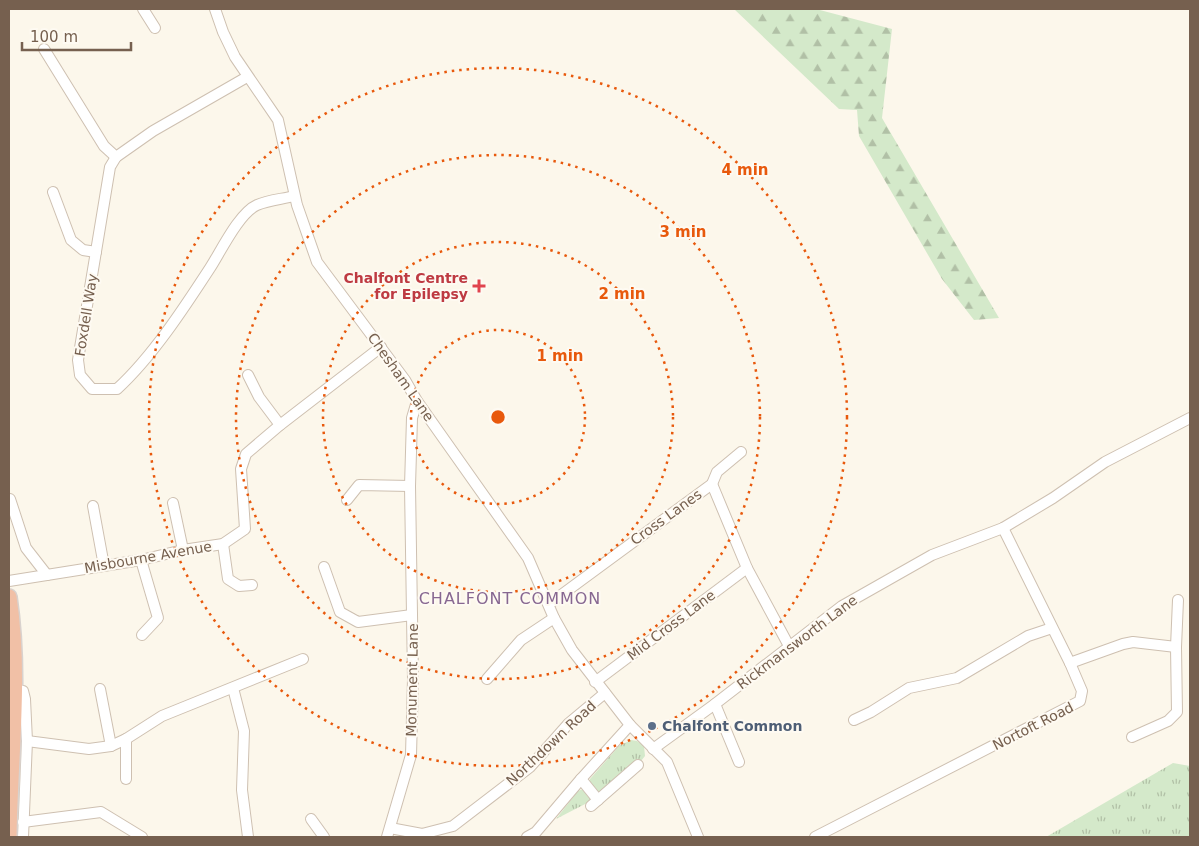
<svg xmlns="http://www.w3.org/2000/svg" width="1199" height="846" font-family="'DejaVu Sans',sans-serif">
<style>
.grass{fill:url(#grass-tufts)}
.forest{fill:url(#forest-firs)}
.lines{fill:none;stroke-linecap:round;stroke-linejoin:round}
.minor-casing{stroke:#cec0b1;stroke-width:12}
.highway-casing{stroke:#d9d2ce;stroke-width:18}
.minor{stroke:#fff;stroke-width:10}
.highway{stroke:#f1c0a6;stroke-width:15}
.ring{fill:none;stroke:#e8590c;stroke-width:2.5;stroke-dasharray:2.5 5}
.health-dot{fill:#e0444e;stroke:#fefaf2;stroke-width:2}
.service-dot{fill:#5c6f8a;stroke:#fefaf2;stroke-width:2}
.labels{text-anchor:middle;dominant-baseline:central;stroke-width:4;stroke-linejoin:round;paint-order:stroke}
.health-label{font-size:14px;font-weight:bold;fill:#be3a42;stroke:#fefaf2;text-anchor:end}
.street-label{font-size:14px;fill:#76604f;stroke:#fefaf2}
.service-label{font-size:14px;font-weight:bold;fill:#4e5e75;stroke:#fefaf2;text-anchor:start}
.quarter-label{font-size:16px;letter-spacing:1px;fill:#876791;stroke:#fefaf2}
.centre{fill:#e8590c;stroke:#fefaf2;stroke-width:2.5}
.ring-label{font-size:15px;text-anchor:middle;font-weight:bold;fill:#e8590c;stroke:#fefaf2;stroke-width:4;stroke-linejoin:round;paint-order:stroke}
</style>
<defs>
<pattern id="grass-tufts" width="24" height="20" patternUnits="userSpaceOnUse" patternTransform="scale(1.25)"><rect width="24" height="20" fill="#d4e9ca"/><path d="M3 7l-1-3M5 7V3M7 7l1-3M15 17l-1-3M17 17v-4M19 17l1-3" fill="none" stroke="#b1c0a6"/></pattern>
<pattern id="forest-firs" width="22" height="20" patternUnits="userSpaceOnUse" patternTransform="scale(1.25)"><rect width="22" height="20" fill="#d4e9ca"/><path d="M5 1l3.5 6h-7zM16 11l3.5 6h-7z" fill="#b1c0a6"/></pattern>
</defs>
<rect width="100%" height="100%" fill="#fcf7eb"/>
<g class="grass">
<path d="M631,740L637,741L644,746L645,756L641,761L599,793C594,788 589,786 590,779L619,746Z"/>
<path d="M1173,763L1190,766V837H1046Z"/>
<path d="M583,789L587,790L591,799L589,802L556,819L578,791Z"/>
</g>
<path class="forest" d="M734,9H816L892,29L882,118L999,318L974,320L942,279L859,136L857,110L839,109Z"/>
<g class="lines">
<defs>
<g id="minor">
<path d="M143,9L155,28"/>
<path d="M215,9L223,32L235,57L278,120L297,205L317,262L405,380L417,401L528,558L554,618L572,650L630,725L667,762L698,837"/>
<path d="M44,49L104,146L116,157"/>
<path d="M247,77L153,131L116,157L110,167L78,360L80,375L92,389H117C152,357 184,308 210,268C221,251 239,213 257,205C268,200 283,199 294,196"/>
<path d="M53,192L71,240L83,250L96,252"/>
<path d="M248,375L259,397L280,425"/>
<path d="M712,484L747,568L789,646"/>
<path d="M10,499L26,548L47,575"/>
<path d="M347,500L359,485L410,486"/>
<path d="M173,503L183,550"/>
<path d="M93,506L104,566"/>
<path d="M223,544L228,579L239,586L252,585"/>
<path d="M141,560L158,618L142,635"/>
<path d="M324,567L340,612L358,622L412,615"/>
<path d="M9,581L141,560L183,550L223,544L245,529L241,469L246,454L280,425L381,347"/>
<path d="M549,604L712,484L717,472L741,452"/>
<path d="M1176,647L1178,600"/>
<path d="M1070,663L1123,644L1133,642L1176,647L1177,712L1168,721L1132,737"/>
<path d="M487,679L521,640L554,618"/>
<path d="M595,682L747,568"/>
<path d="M233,688L244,731L242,790L248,837"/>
<path d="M100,689L111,746"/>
<path d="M15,690L23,691L25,699L27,741L23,837"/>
<path d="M715,704L739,762"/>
<path d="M854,720L871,712L909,688L957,678L1028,636L1052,628"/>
<path d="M27,741L89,749L111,746L126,739L162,716L303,659"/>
<path d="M653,749L715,704L842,606L932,555L1003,528L1053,498L1105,462L1190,418"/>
<path d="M126,779V739"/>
<path d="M581,779L598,800"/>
<path d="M591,806L638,765"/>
<path d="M311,819L324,837"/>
<path d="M23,822L101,812L142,837"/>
<path d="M390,828L422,834L453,826L530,767L569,723L605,693"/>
<path d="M387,837L411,755L413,679L410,486L412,418L417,401"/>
<path d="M527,837L536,832L581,779L630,725"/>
<path d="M815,837L1080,701L1082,691L1070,663L1003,528"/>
</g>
<path id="highway" d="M9,597C21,677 10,757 9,837"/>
</defs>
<use href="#minor" class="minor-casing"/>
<use href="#highway" class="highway-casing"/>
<use href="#minor" class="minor"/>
<use href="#highway" class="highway"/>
</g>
<g class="ring">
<circle cx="498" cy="417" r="87"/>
<circle cx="498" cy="417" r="175"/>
<circle cx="498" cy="417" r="262"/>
<circle cx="498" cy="417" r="349"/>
</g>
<path class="health-dot" d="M476.5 278.5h5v5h5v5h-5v5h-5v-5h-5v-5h5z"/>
<circle class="service-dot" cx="652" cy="726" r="5"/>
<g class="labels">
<g class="health-label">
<text x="468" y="278">Chalfont Centre<tspan x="468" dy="16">for Epilepsy</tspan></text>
</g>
<g class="street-label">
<text transform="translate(86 315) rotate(-81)">Foxdell Way</text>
<text transform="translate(401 377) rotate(55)">Chesham Lane</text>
<text transform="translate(666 517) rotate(-36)">Cross Lanes</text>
<text transform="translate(148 557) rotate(-10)">Misbourne Avenue</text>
<text transform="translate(671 625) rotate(-37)">Mid Cross Lane</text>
<text transform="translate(797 642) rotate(-37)">Rickmansworth Lane</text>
<text transform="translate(412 680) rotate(-89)">Monument Lane</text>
<text transform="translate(1033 726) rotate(-27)">Nortoft Road</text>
<text transform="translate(551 743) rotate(-43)">Northdown Road</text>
</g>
<g class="service-label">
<text x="662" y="726">Chalfont Common</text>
</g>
<g class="quarter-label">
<text x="510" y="598">CHALFONT COMMON</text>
</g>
</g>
<circle cx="498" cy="417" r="8" class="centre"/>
<g class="ring-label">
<text x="745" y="175">4 min</text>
<text x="683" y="237">3 min</text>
<text x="622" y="299">2 min</text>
<text x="560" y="361">1 min</text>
</g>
<rect width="1199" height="846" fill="none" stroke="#76604f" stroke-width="20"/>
<path d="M22 42v8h109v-8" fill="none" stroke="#76604f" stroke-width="2.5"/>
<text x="30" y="42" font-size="15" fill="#76604f" stroke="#fefaf2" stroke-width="4" paint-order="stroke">100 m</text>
</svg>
